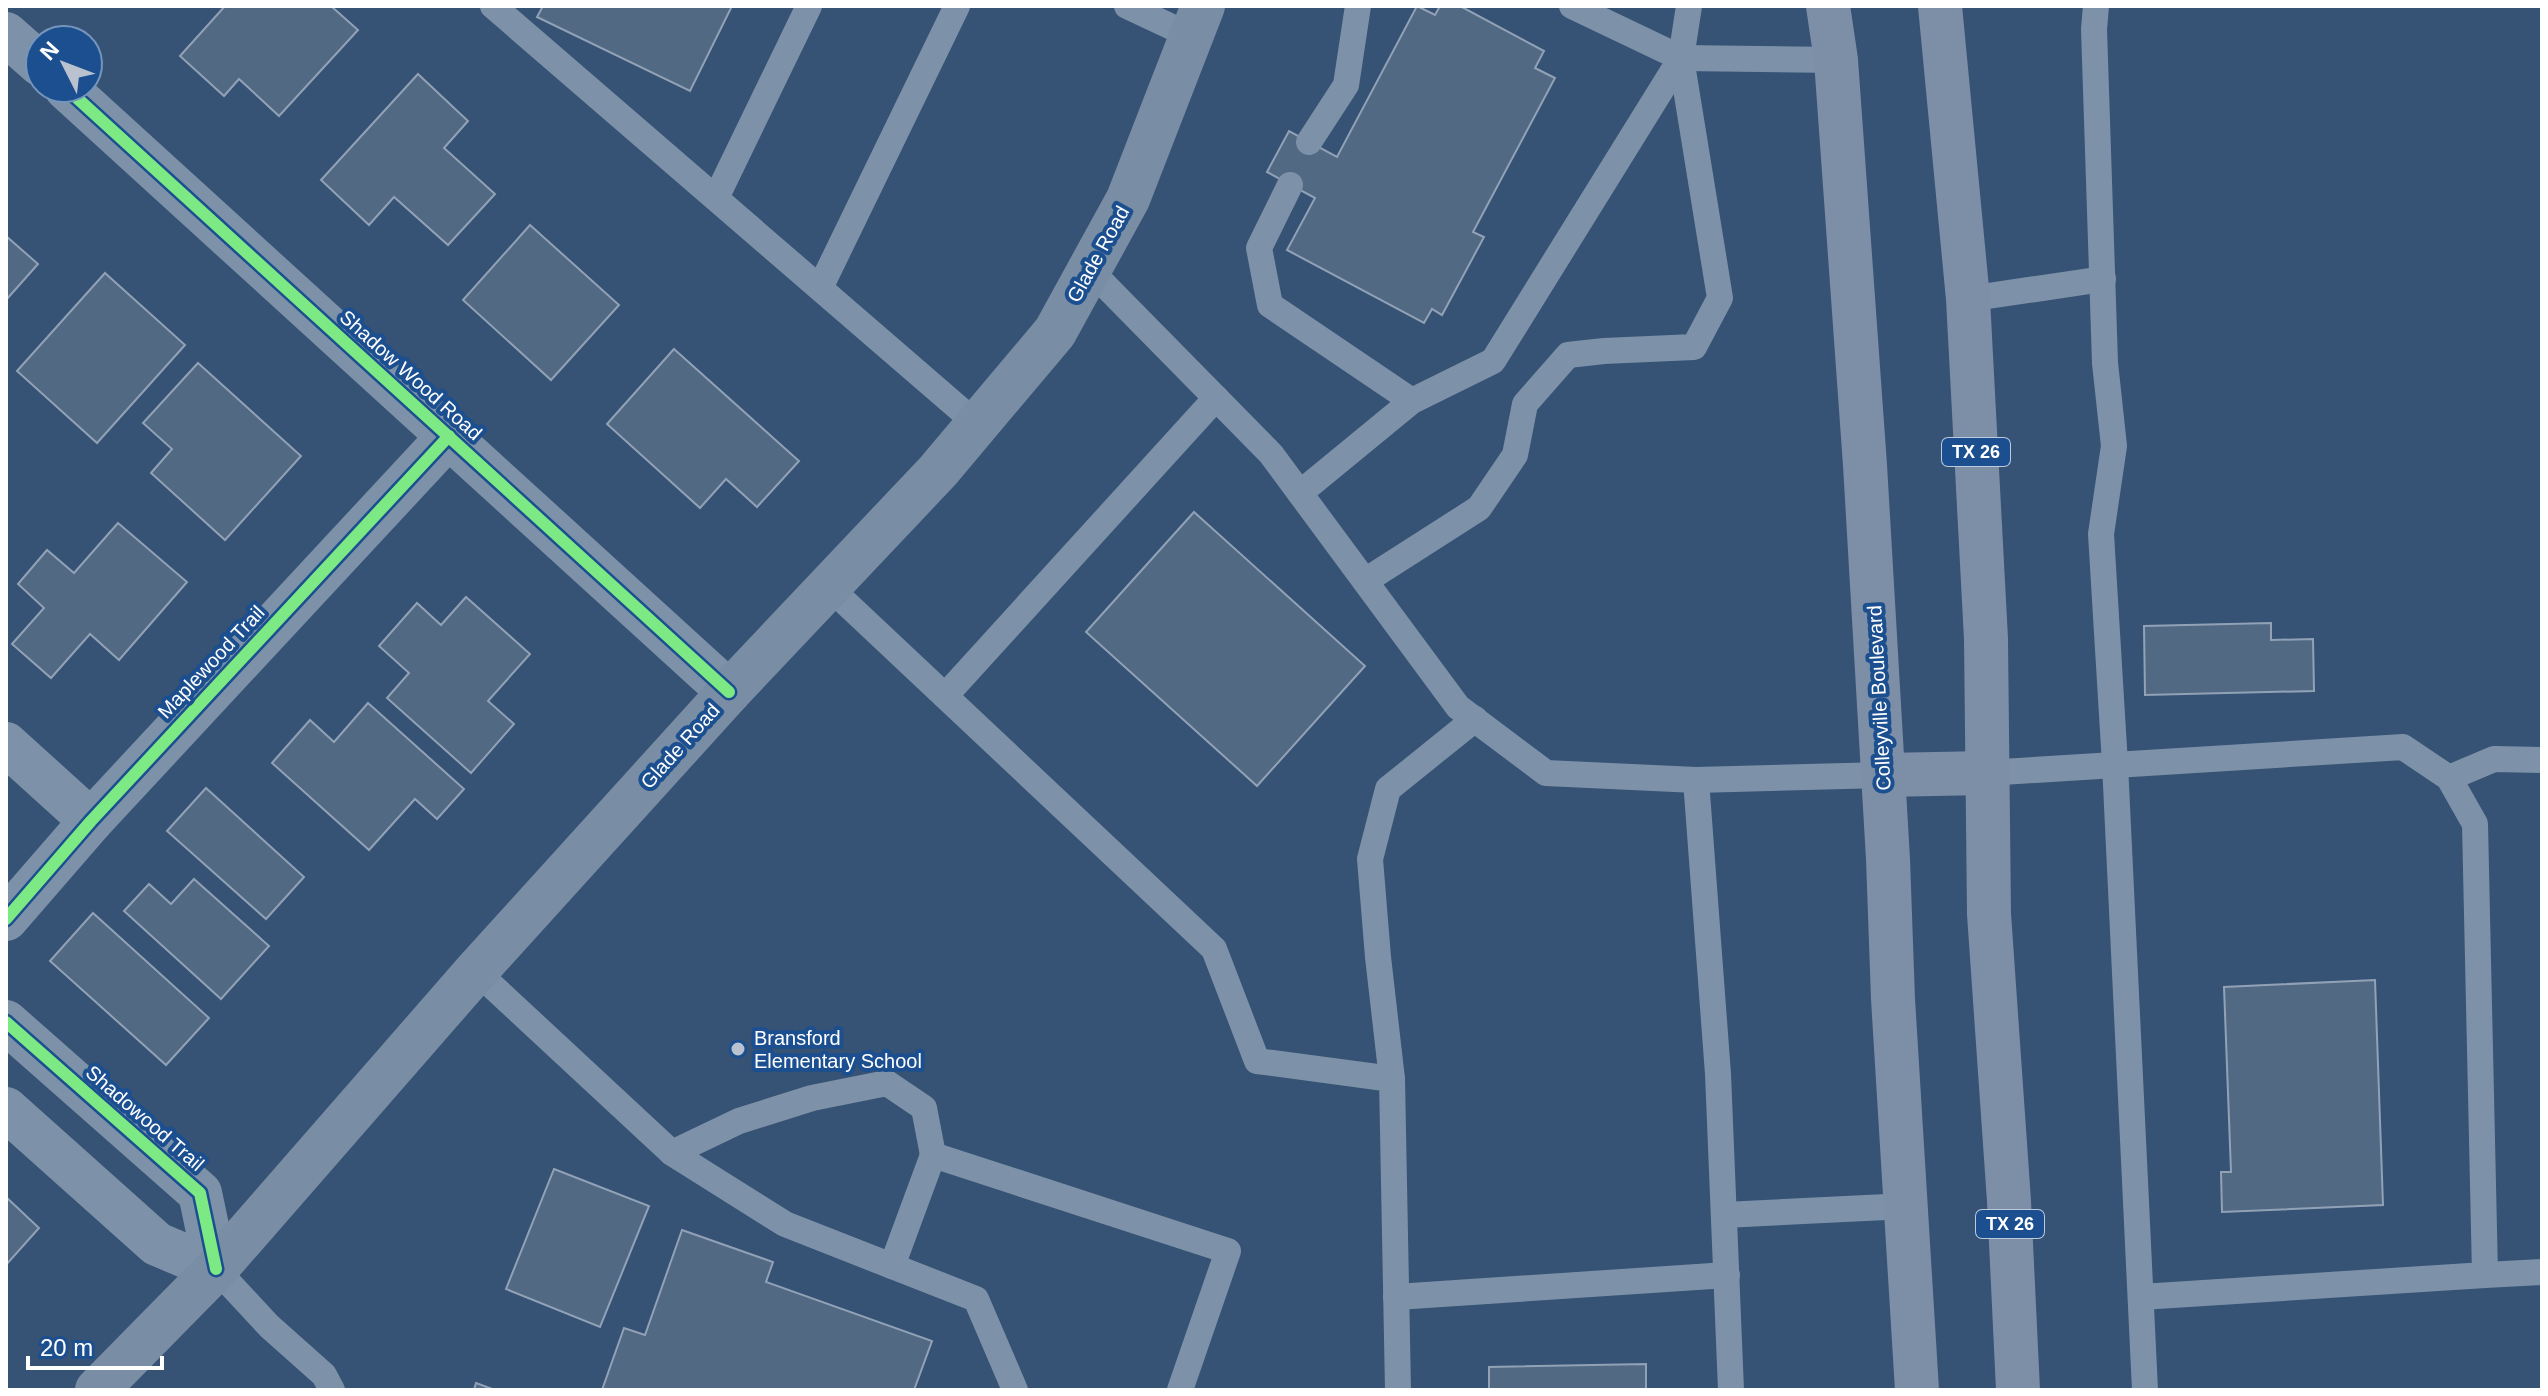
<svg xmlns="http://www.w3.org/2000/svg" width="2548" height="1396" font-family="Helvetica,sans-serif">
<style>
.building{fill:#526984;stroke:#92a2b6;stroke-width:2}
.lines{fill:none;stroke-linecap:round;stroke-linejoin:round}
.service{stroke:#7d92a8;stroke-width:26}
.minor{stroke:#7d92a8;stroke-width:44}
.secondary{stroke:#798da4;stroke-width:44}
.primary{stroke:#7d8ea7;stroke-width:44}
.cycleway-casing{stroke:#1b4f8f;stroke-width:17}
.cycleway{stroke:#7ce984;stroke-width:12}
.poi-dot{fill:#b9c2ce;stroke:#1b4f8f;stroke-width:3}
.labels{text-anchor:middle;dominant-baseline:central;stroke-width:8;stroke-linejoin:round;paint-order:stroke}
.shield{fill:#1b4f8f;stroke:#bbcadd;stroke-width:2}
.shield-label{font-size:18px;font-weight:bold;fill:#fff}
.street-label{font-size:20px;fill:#fff;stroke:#1b4f8f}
.poi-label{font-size:20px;fill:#fff;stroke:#1b4f8f;text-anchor:start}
</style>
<rect width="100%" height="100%" fill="#365274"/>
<g class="building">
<path d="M225,6H331L358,30L279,116L239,79L224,96L180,56Z"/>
<path d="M543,6H732L690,91L537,17Z"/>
<path d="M1417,6L1435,15L1440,6H1460L1544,51L1535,68L1555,78L1473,232L1484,237L1442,315L1432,309L1424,323L1287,250L1315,198L1267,172L1289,131L1337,157Z"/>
<path d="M418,74L468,121L444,148L495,194L448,245L394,197L369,225L321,180Z"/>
<path d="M530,225L619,305L551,380L463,300Z"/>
<path d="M6,236L38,264L6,300Z"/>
<path d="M105,273L185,345L97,443L17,371Z"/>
<path d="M674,349L799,461L757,507L726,479L700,508L607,424Z"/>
<path d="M198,363L301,456L225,540L151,473L172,449L143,423Z"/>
<path d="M1194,512L1365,666L1257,786L1086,632Z"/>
<path d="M118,523L187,582L119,660L90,634L51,678L12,644L44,608L18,584L47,550L74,573Z"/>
<path d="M466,597L530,654L488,701L514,724L471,773L387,698L409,673L379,646L417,603L441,625Z"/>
<path d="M2271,623V640L2313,639L2314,691L2145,695L2144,626Z"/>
<path d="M368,703L464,789L437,819L415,799L369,850L272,763L310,720L334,742Z"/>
<path d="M206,788L304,877L266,919L167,831Z"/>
<path d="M194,879L269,946L221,999L124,911L149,884L171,904Z"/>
<path d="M93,913L209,1018L166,1065L50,961Z"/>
<path d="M2375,980L2383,1205L2222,1212L2221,1172H2231L2224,987Z"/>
<path d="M554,1169L649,1206L600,1327L506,1289Z"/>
<path d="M6,1197L39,1228L6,1265Z"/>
<path d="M682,1230L773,1262L766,1282L932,1341L914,1390H602L624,1328L645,1335Z"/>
<path d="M1646,1364V1390H1489V1367Z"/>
<path d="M476,1383L495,1390H474Z"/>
</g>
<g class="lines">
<g class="service">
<path d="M493,6L977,424"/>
<path d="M1127,6L1191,36"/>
<path d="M2096,6L2094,29L2105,363L2114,446L2101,534L2115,764L2145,1390"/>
<path d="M1681,58L1836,60"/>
<path d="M1309,142L1346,85L1358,6"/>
<path d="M1290,185L1259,248L1270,305L1412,401"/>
<path d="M716,198L809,6"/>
<path d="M1089,269L1271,454L1458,707L1546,773L1696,780L1718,1074L1731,1390"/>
<path d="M820,288L957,6"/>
<path d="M1968,299L2103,279"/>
<path d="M1300,493L1412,401L1493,361L1681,58L1689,6"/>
<path d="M1365,581L1479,508L1515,455L1525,404L1568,355L1604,351L1694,347L1720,298L1681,58L1572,6"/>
<path d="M829,587L1214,949L1257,1061L1392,1079L1398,1390"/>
<path d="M945,696L1216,398"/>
<path d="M1986,773L2403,747L2449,778L2475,824L2485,1275L2141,1297"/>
<path d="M2449,778L2494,759L2542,760"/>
<path d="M1696,780L1883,775"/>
<path d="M476,971L672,1153L785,1224L976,1299L1015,1390"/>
<path d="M1392,1079L1378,957L1370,859L1388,789L1475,719"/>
<path d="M672,1153L739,1121L812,1098L887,1083L924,1108L933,1155"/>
<path d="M1724,1215L1907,1206"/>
<path d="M892,1266L933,1155L1228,1251L1180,1390"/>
<path d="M216,1269L269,1326L324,1375L332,1390"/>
<path d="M2485,1275L2542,1272"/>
<path d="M1396,1297L1727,1275"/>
</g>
<g class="minor">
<path d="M6,34L40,64"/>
<path d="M66,88L729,692"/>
<path d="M6,744L91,821"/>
<path d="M6,919L91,821L449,436"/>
<path d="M6,1022L200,1193L216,1269"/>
<path d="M6,1109L157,1244L216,1269"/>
</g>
<path class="secondary" d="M97,1390L216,1269L476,971L729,692L938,471L1055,332L1128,199L1203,6"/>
<g class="primary">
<path d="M1828,6L1836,60L1865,465L1888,859L1893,999L1917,1390"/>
<path d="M1940,6L1968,299L1986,639L1989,914L2009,1201L2018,1390"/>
<path d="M1883,775L1986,773"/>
</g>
<defs>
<g id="cycleway">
<path d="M66,88L729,692"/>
<path d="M6,919L91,821L449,436"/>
<path d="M6,1022L200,1193L216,1269"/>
</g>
</defs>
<use href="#cycleway" class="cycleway-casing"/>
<use href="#cycleway" class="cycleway"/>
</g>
<circle class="poi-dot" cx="738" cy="1049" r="8"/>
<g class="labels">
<g class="shield">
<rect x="1942" y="438" width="68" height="28" rx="6"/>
<rect x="1976" y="1210" width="68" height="28" rx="6"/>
</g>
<g class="shield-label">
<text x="1976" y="452">TX 26</text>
<text x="2010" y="1224">TX 26</text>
</g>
<g class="street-label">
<text transform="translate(1098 254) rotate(-61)">Glade Road</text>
<text transform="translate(411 375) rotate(42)">Shadow Wood Road</text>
<text transform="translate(211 662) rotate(-47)">Maplewood Trail</text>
<text transform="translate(1879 698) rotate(-93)">Colleyville Boulevard</text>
<text transform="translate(680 746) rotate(-48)">Glade Road</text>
<text transform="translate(145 1118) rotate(41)">Shadowood Trail</text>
</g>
<g class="poi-label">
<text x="754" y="1038">Bransford<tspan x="754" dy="23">Elementary School</tspan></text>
</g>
</g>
<rect width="2548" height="1396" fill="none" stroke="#ffffff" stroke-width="16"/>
<g transform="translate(64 64) rotate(312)"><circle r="38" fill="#1b4f8f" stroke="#7695bc" stroke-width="2"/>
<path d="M0-6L14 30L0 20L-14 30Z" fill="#b9c2ce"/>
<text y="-12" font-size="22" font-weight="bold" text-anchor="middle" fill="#ffffff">N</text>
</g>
<path d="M28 1356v12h134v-12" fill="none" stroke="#ffffff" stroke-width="4"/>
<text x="40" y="1356" font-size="24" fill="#ffffff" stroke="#1b4f8f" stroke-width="6" paint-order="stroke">20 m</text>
</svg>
